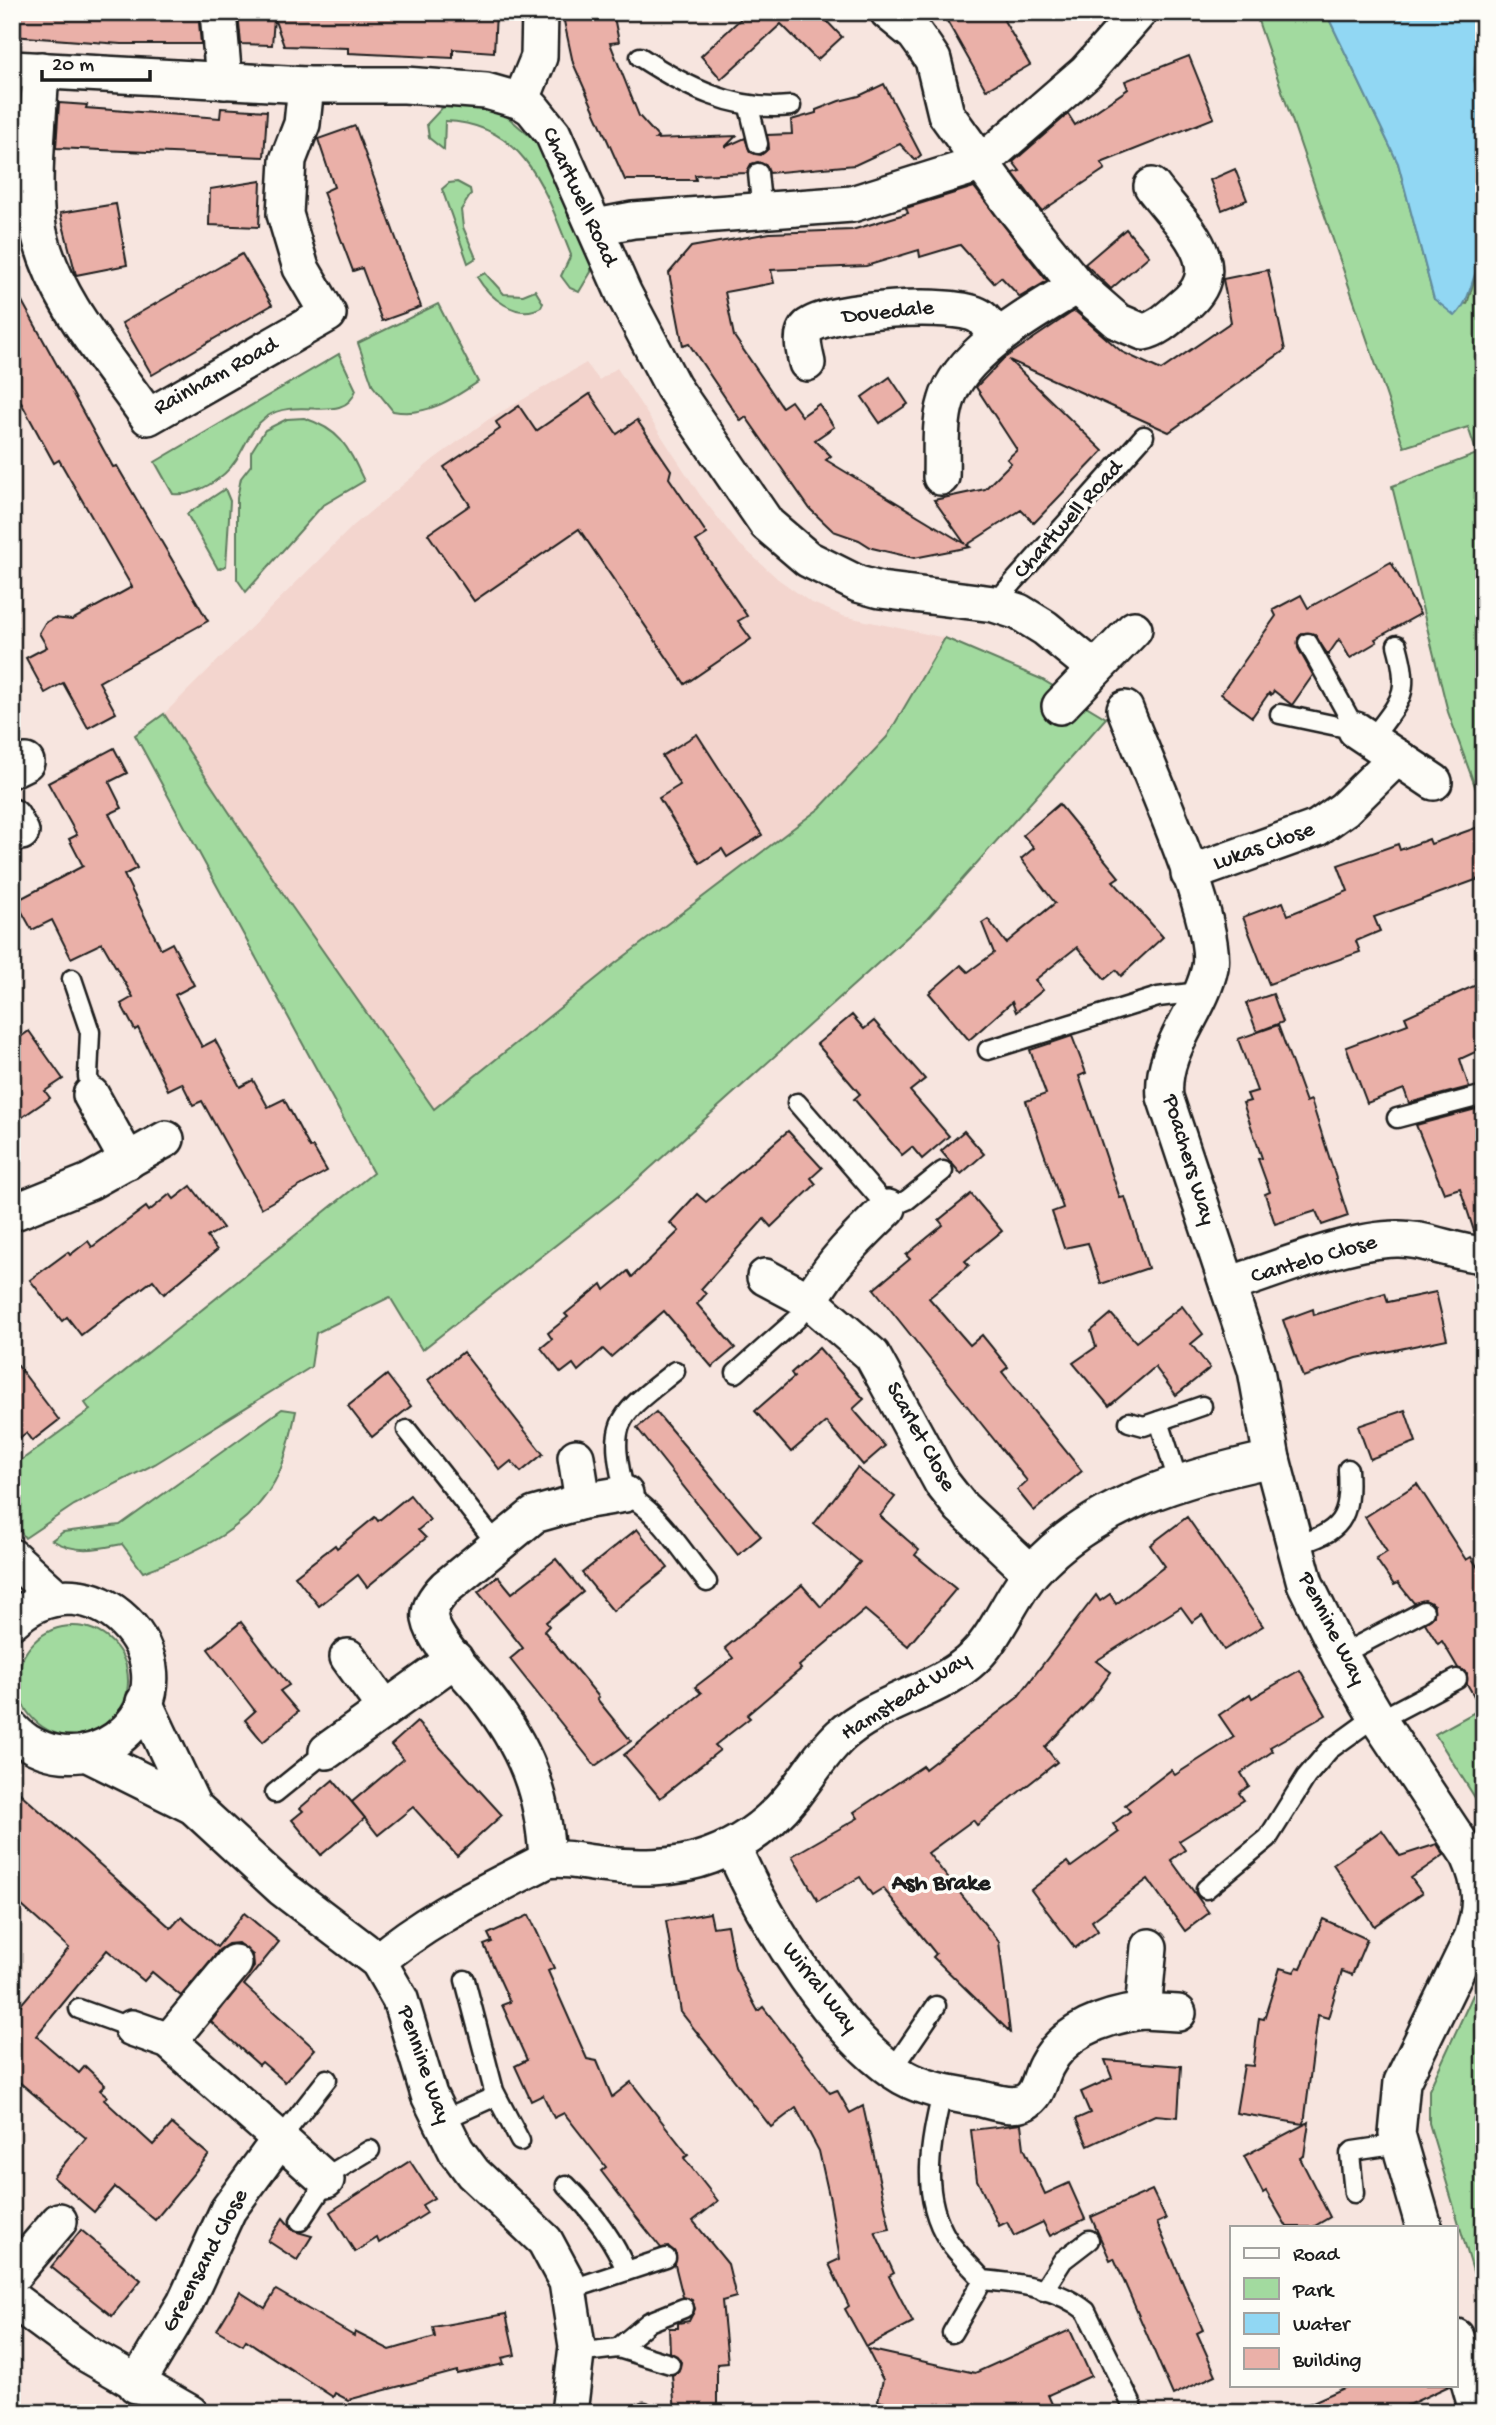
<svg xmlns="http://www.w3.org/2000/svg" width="1496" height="2425" font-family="'Gochi Hand',sans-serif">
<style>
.built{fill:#f3d5ce}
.green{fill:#a2da9f;stroke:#5f7b5e;stroke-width:2}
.water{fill:#91d7f3;stroke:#628c9d;stroke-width:2}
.building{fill:#eab0a8;stroke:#1c1c1c;stroke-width:2}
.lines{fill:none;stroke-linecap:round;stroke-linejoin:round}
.service-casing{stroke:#1c1c1c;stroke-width:23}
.minor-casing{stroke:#1c1c1c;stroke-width:40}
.service{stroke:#fdfcf7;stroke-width:18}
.minor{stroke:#fdfcf7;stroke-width:35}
.labels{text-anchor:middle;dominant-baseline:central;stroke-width:7;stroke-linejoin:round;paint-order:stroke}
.street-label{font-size:23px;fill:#1c1c1c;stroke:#fdfcf7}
.neighbourhood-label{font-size:24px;font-weight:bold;fill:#1c1c1c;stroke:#fdfcf7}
</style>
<rect width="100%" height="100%" fill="#f7e5df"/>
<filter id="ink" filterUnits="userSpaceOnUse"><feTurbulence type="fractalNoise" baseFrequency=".0143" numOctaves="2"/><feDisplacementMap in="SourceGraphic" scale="14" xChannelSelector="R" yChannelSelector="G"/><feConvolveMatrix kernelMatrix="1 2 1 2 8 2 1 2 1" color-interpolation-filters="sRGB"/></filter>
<g filter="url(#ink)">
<path class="built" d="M586,363L599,380L617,368L700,495L737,542L778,579L810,602L843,616L945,638L887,737L820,808L617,962L434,1109L292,907L164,714L353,526L434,459L489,419Z"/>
<g class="green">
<path d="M1255,12H1331L1330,21L1398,163L1434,299L1467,304L1479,264L1484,260V811L1448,712L1392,486L1477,454L1468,427L1404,447Z"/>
<path d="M1484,39V119C1477,92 1468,65 1484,39Z"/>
<path d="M454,104L503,113L538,143L591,257V272L579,292L570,288L561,276L571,255C545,190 526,124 445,121L444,150L429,138L427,124L442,108Z"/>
<path d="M457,182L470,189L471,194L461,210L463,227L476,258L468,263L442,189L449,183Z"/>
<path d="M485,273L504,294L523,295L535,290L543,303L541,307C517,321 489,297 477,277Z"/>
<path d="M438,304L478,382C451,400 426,417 393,411L373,386L358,343Z"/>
<path d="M339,354L356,390C344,426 298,395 266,417C249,430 247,444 236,460C224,479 195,497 173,494L155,462Z"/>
<path d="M304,418C341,430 348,447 364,481L322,506L246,592L237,579V498L241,478L251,465V452L265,430L287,419Z"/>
<path d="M225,489L230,501L226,566L218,569L187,514Z"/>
<path d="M945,638L1041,679L1106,718L927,919L626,1190L422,1350L390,1297L316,1333L311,1367L155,1464L74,1505L25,1538L12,1520V1467L90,1410L85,1403L373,1173L135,735L164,714L292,907L434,1109L617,962L820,808L887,737Z"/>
<path d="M282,1409L296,1411C292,1430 288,1450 281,1468C258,1526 198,1552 143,1572L122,1544C97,1549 75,1554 52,1540L63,1532L120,1525Z"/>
<circle cx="73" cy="1681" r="55"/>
<path d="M1484,1707V1812L1435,1734Z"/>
<path d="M1484,1971V2308L1429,2123V2090Z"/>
</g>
<path class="water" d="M1331,12H1484V39L1476,51L1474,80L1484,119V260C1470,272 1474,297 1455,316L1434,299L1398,163L1330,21Z"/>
<g class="building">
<path d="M12,12H198L201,44H121L12,36Z"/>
<path d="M238,12H496L494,52L453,49V58L348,53V48L284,46L274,18L272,45L241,44Z"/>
<path d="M562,12H613L619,42L610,43L639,116L658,137L656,139L736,136L725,147L745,138L750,152L761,155L769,148L767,135L792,134L791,120L816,113V110L839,101L859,96L884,84L921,155L915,160L900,144L855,165L769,173L767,166L758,162L751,164L747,173L695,175L696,180H625L573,63Z"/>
<path d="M748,12H818L842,37L817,60L781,24L721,79L701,56Z"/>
<path d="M942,12H999L1030,65L986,90Z"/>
<path d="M1189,56L1214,118L1101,163L1105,169L1042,211L1013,173L1020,171L1013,162L1068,114L1075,125L1128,89L1125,81Z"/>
<path d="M59,103L87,105L86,108L220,118L221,108L267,111L264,157L56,148Z"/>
<path d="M355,126L421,307L382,321L362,268L353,271L323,192L334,187L318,139Z"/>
<path d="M1235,169L1247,200L1222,210L1210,180Z"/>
<path d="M261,181L259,227L209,225L210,189Z"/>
<path d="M974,187L1047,281L1020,297L1001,277L994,283L960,245L920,257L919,250L866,266L771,270L774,283L725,292L734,336L782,407L791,401L802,416L819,404L834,427L815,440L831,456L826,460L965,544L934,500L985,489L1011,463L1007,459L1017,450L976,387L1003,359L1071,313L1075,311L1122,352L1161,370L1231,322L1223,279L1268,270L1285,350L1169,432L1009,360L1103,451L1034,523L1021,510L967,545L970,547L914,558L872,548L859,540L833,531L810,509L746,417L741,421L689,344L683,346L669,273L691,247L770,233L852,230L908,213L906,208Z"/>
<path d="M116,204L127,265L76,275L60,213Z"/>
<path d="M1126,229L1149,256L1111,289L1085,264Z"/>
<path d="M242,254L272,305L152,375L122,323Z"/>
<path d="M12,283L113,467L117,466L208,621L99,682L116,713L88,728L63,683L45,693L26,658L47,647L39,633L45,623L54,618L72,620L132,587L59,460L54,463L12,386Z"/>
<path d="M890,377L908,404L880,423L862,397Z"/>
<path d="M590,394L617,434L637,420L671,470L669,478L707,534L696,541L747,616L738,621L751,639L685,684L579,529L474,601L428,534L470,505L444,467L500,429L496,422L519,406L536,431Z"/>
<path d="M1391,562L1420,614L1375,639L1377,642L1350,658L1339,639L1328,655L1314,634L1302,633L1298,638V648L1313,675L1292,705L1274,691L1271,695L1269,693L1252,717L1221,694L1276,616L1273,610L1301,595L1308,608Z"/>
<path d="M697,734L762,835L727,857L722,849L700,863L659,798L680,785L662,756Z"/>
<path d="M114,748L127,773L109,782L122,808L109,814L137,868L124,875L161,949L172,943L194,985L175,995L202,1047L215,1040L240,1087L253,1080L268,1107L284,1099L310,1148L313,1147L327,1171L261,1208L202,1101L193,1105L182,1083L168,1090L138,1028L135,1030L121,1004L133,997L102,943L71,958L52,920L32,930L16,901L83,866L69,839L77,835L48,783Z"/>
<path d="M1059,804L1119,877L1113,881L1163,937L1121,976L1116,970L1105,979L1077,947L1035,980L1043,990L1016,1012L1012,1002L969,1040L929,993L961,965L968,972L994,953L982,923L988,919L1006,943L1055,903L1021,859L1034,848L1023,835Z"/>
<path d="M1484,825V877L1374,917L1380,931L1356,941L1360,952L1269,984L1243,917L1283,902L1288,915L1348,891L1338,865L1398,844L1400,850L1429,839L1431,844Z"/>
<path d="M1476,985L1484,1001V1048L1460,1059L1469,1087L1409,1103L1404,1089L1367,1103L1346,1047L1408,1024L1405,1017Z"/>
<path d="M1273,994L1283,1022L1257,1032L1246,1003Z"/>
<path d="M852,1015L864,1029L874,1021L925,1079L910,1091L949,1136L922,1159L912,1147L902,1155L854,1099L860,1094L817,1044Z"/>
<path d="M1278,1025L1306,1102L1311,1100L1348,1216L1322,1225L1316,1211L1275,1224L1265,1194L1270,1192L1258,1159L1262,1158L1243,1103L1250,1101L1247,1094L1257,1091L1238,1039Z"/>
<path d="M29,1031L63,1079L45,1091L50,1098L12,1124V1043Z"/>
<path d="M1072,1036L1086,1073L1079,1076L1120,1198L1125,1197L1148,1268L1101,1284L1088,1243L1064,1248L1052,1212L1063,1208L1026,1101L1046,1094L1030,1050Z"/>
<path d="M1476,1109L1484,1132V1235L1475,1234L1460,1188L1444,1193L1416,1125Z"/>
<path d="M788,1131L822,1168L811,1178L816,1184L771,1227L764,1219L701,1289L706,1294L697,1304L735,1348L712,1367L664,1311L611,1357L603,1349L578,1371L573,1364L561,1373L541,1348L552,1339L548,1333L568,1317L565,1314L602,1284L605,1290L628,1271L632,1277L679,1231L670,1223L697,1194L706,1202Z"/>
<path d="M964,1131L984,1154L961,1174L941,1151Z"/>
<path d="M191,1186L223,1228L207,1237L217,1250L164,1294L153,1280L81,1335L67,1317L62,1321L30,1280L68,1252L70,1255L88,1241L92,1247L146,1207L149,1211L170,1194L174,1199Z"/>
<path d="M971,1194L1002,1231L965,1261L969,1265L929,1298L970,1345L982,1335L1008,1367L1002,1372L1082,1471L1034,1511L1017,1490L1027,1481L874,1289L910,1259L906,1255L943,1225L939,1220Z"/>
<path d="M1436,1292L1447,1339L1357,1358L1303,1377L1283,1320L1313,1309L1314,1315L1385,1293L1388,1302Z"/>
<path d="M1182,1306L1203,1334L1191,1344L1210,1368L1176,1395L1155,1367L1109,1406L1073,1363L1096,1347L1091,1331L1111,1314L1136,1342Z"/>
<path d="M819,1348L864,1399L853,1409L885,1446L863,1465L826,1422L791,1452L755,1411L794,1377L791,1373Z"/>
<path d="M463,1352L543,1454L521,1472L511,1461L500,1470L428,1380Z"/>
<path d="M12,1358L59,1420L32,1441L26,1433L12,1444Z"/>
<path d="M387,1375L411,1406L372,1437L348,1406Z"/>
<path d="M1405,1410L1416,1442L1370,1459L1358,1426Z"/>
<path d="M656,1412L761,1536L738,1555L637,1428Z"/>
<path d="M857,1468L895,1497L880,1516L919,1550L915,1555L956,1589L908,1646L865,1610L799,1666L801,1669L747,1715L750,1718L715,1745L720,1750L660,1798L624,1755L701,1693L695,1687L733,1658L725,1648L802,1585L821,1607L860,1562L814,1524Z"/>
<path d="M1417,1484L1466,1560L1471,1557L1484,1577V1713L1467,1684V1673L1458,1668L1442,1641L1438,1644L1425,1623L1434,1616V1605L1425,1600L1414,1603L1398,1583L1394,1585L1376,1559L1387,1552L1365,1517Z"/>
<path d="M410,1495L430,1520L418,1530L426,1538L367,1587L358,1575L319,1606L295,1576L335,1545L337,1548L375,1517L378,1521Z"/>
<path d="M1187,1517L1263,1626L1224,1650L1202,1615L1192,1622L1181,1607L1096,1661L1111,1672L1091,1700L1045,1747L1057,1762L977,1825L973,1820L928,1853L999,1942L1010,2032L933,1957L936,1954L883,1888L872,1895L860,1877L818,1901L792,1856L858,1818L854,1812L923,1766L925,1769L1017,1698L1096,1595L1100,1601L1110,1594L1116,1604L1165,1566L1150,1545Z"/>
<path d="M637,1529L668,1568L613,1611L582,1573Z"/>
<path d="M556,1559L583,1592L546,1622L549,1626L544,1631L599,1697L597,1699L631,1741L595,1766L510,1659L523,1648L478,1592L498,1576L512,1593Z"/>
<path d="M241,1622L289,1685L280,1691L298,1712L263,1742L245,1720L255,1711L208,1649Z"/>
<path d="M1300,1670L1326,1715L1270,1747L1273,1751L1241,1773L1249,1786L1239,1793L1244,1800L1179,1841L1185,1850L1171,1860L1209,1913L1185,1931L1148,1879L1092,1921L1098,1931L1075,1948L1031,1890L1067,1862L1071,1867L1119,1832L1113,1824L1130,1811L1125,1805L1171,1770L1175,1775L1234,1737L1219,1715L1250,1694L1252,1698Z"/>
<path d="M417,1722L502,1815L457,1856L413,1807L378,1835L352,1802L403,1759L391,1745Z"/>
<path d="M333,1780L365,1818L321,1855L292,1820L303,1811L300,1808Z"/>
<path d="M12,1786L171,1928L181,1917L217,1947L244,1913L279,1942L244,1985L315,2049L285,2082L262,2062L259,2065L211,2022L254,1967L253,1955L238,1943L228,1944L219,1950L181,1996L152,1972L144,1981L107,1950L36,2036L79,2073L85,2066L105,2085L100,2090L107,2096L104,2100L153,2145L172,2124L209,2155L155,2220L115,2187L94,2212L53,2177L86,2138L12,2076V2015L69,1948L12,1897Z"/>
<path d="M1382,1830L1400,1856L1437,1844L1444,1855L1411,1878L1422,1893L1374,1926L1333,1864Z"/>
<path d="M710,1913L713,1927L727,1925L735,1968L758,2011L763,2007L830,2093L837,2090L850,2113L863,2106L890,2229L875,2232L894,2273L889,2276L913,2322L866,2347L845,2309L849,2306L829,2264L840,2259L830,2200L819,2151L796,2108L771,2127L681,2012L666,1921Z"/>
<path d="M529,1915L554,1968L548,1971L587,2059L597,2061L612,2097L631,2082L688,2155L684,2158L718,2201L693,2221L728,2264L736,2297L722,2301L728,2363L717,2364V2413H675L672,2375L678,2372L681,2362L670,2352L669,2328H678V2323L689,2321L695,2309L692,2300L683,2297L675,2265L676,2254L669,2247L661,2248L633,2213L601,2171L606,2167L564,2113L554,2118L543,2095L531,2101L515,2066L527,2060L502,2005L510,2002L484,1945L492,1942L488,1934Z"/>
<path d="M1323,1919L1367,1939L1352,1975L1342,1971L1328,2018L1318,2015L1304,2124L1236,2113L1244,2065L1253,2066L1259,2018L1264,2019L1280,1968L1294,1972L1297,1967L1301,1968Z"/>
<path d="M1105,2060L1181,2066L1178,2117L1155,2115L1088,2146L1076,2119L1090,2113L1081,2092L1112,2078Z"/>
<path d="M1309,2122L1304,2156L1300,2158L1330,2217L1313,2227H1287L1266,2191L1263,2193L1244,2156Z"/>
<path d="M1021,2124L1024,2148L1045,2194L1069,2183L1085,2219L1050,2236L1043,2222L1014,2236L1007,2222L999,2226L977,2180L971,2130Z"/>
<path d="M410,2161L434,2198L422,2205L427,2213L379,2243L377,2238L355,2252L330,2212Z"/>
<path d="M1152,2190L1166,2219L1157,2223L1203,2330L1197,2333L1216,2375L1173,2395L1114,2258L1110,2260L1091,2217Z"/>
<path d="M283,2218L294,2231L312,2236L297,2260L268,2241Z"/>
<path d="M81,2230L141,2280L112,2316L51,2267Z"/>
<path d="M276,2290L354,2336L355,2332L390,2350L435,2337L433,2327L506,2314L515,2355L502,2358L504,2364L457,2374V2371L348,2400L335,2393L333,2397L246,2340L243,2345L217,2330L240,2292L265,2308Z"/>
<path d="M1070,2330L1091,2376L1048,2395L1056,2413H928L878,2401L883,2380L867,2349L975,2373Z"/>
<path d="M1351,2385H1449V2386L1391,2413H1288Z"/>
</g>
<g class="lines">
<defs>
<g id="service">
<path d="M640,57C686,87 735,112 791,106"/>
<path d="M749,107L758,144"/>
<path d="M758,173L762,213"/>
<path d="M994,604L1144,436"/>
<path d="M1280,714L1356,730L1308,643"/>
<path d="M1371,740C1401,699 1411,696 1397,645"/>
<path d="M72,979L90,1032L88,1076L91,1095"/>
<path d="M988,1050L1158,997L1199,992"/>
<path d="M797,1103L888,1208L907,1200L943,1171"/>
<path d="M1397,1118L1484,1095"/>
<path d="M675,1371C618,1417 607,1418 625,1494C659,1511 683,1553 707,1582"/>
<path d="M736,1373L797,1319L810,1301"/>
<path d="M1159,1421L1179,1484"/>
<path d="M1129,1422L1144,1426L1202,1406"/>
<path d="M407,1430L497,1544"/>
<path d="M1293,1546C1342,1532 1351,1519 1348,1469"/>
<path d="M1340,1655L1424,1611"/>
<path d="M1379,1720L1457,1679"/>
<path d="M275,1793L327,1751"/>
<path d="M1206,1889L1268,1838L1306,1777L1329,1750L1376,1716"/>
<path d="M465,1980L494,2091L520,2141"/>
<path d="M79,2009L132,2028"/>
<path d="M893,2069L936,2006"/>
<path d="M942,2093C931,2142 919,2194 948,2240C957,2254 972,2267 983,2280C1018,2283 1058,2288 1086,2311L1132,2405"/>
<path d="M440,2121L496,2096"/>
<path d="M280,2139L327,2079"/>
<path d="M566,2185C590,2209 614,2238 626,2271"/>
<path d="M1354,2193L1350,2154L1353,2151L1400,2144"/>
<path d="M300,2221L332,2173L370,2150"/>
<path d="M569,2290L666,2258"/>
<path d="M1043,2291L1063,2260L1089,2240"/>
<path d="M952,2333L983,2280"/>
<path d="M576,2353L618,2348"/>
<path d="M670,2364L618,2348L649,2322L684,2308"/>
<path d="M644,2413V2412"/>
</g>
<g id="minor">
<path d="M218,12L224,81"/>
<path d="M888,12L915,34L925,48L933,60L946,114L1011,204L1077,286L1117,321L1143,332C1159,329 1171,316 1183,306C1233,266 1180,224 1152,186"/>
<path d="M12,69L306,85H405L486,91L521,101L532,108L553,134L624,294L673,387L767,524L808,559L858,584L880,590L994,604L1019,612L1045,628L1095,669"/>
<path d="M41,70C39,115 30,189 39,232C54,300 109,361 148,417L328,314L301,268L285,214L288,160L302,124L306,85"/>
<path d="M521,101L539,57L540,12"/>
<path d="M596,227L633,220L852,204L980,164L1086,72L1139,12"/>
<path d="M807,363C805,353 799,335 808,327C829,309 955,301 979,316C987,321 990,329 994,337"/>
<path d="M941,477C942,453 939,425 946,402C959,353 1036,311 1077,286"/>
<path d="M1060,706L1134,629"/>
<path d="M1125,709C1145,762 1218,919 1210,967C1201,1012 1160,1049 1165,1097L1256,1370L1272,1459L1305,1583L1340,1655L1376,1716L1469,1856C1482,1885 1483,1907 1472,1938L1402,2082L1397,2134L1424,2227"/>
<path d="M1356,730L1434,782"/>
<path d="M12,769L26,762"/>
<path d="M12,817L21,832"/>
<path d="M1189,874L1317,828L1344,809L1397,757"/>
<path d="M91,1095L128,1161"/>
<path d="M12,1213L89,1182L166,1139"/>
<path d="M765,1277L810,1301L872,1355L942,1483L961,1507L1031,1573"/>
<path d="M1228,1285C1275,1270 1352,1238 1399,1239C1428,1239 1455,1253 1484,1255"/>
<path d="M810,1301C830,1264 858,1237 888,1208"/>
<path d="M576,1457L583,1501"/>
<path d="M12,1557L57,1598"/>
<path d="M12,1621C90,1548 197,1660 127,1730C114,1743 99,1751 80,1754C55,1757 29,1748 12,1729"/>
<path d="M348,1657L385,1708"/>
<path d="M144,1702L193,1806"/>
<path d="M327,1751L455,1659"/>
<path d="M86,1753L193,1806L282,1888L378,1961L400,1999L429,2095L456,2150L473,2173L545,2241L567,2282L577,2346L569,2413"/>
<path d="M733,1847C761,1916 843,2049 911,2081C933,2091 954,2094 978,2098C992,2101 1011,2109 1025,2102C1039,2095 1039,2079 1046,2066C1064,2030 1106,2016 1143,2011L1149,1947"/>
<path d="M547,1860C544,1793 525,1746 483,1693C468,1674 434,1642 430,1619C428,1607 438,1595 446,1587L534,1515L583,1501L625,1494"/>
<path d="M378,1961C429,1917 488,1891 547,1860C566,1857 581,1862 600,1864C634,1869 676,1869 710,1856C743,1844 771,1823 794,1794C809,1775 821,1754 840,1736C877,1702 930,1694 968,1663C997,1639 1008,1600 1032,1572C1092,1504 1186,1477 1272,1459"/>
<path d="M1143,2011L1178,2013"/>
<path d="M132,2028L169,2041L326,2180"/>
<path d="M169,2041L234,1963"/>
<path d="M12,2276L59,2221"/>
<path d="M12,2299L85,2353L190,2413"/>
<path d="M1456,2337L1474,2399L1475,2413"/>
<path d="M136,2385L185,2303L228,2210L280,2139"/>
</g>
</defs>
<use href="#service" class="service-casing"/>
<use href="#minor" class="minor-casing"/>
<use href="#service" class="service"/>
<use href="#minor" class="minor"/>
</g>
</g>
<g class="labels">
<g class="street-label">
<text transform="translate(579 197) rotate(65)">Chartwell Road</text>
<text transform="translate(888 313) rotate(-6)">Dovedale</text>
<text transform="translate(216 377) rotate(-29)">Rainham Road</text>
<text transform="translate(1069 520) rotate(-48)">Chartwell Road</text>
<text transform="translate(1264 847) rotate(-20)">Lukas Close</text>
<text transform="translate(1188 1160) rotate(73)">Poachers Way</text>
<text transform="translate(1314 1260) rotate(-16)">Cantelo Close</text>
<text transform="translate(920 1437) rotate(61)">Scarlet Close</text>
<text transform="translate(1331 1629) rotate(63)">Pennine Way</text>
<text transform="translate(906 1697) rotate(-32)">Hamstead Way</text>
<text transform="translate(819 1988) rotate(52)">Wirral Way</text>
<text transform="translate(423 2065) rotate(71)">Pennine Way</text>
<text transform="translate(206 2261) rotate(-62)">Greensand Close</text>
</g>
<g class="neighbourhood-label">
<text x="941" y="1884">Ash Brake</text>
</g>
</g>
<rect width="1496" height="2425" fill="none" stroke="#fdfcf7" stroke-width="42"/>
<rect x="21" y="21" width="1454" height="2383" fill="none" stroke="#1c1c1c" stroke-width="2.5" filter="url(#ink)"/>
<rect x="1230" y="2226" width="228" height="161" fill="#fdfcf7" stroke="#a3a29f" stroke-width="2"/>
<rect x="1244" y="2248" width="35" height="10" fill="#fdfcf7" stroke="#a3a29f" stroke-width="2"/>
<text x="1293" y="2260" font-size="21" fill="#1c1c1c">Road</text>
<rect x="1244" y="2278" width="35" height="21" fill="#a2da9f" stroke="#a3a29f" stroke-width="2"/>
<text x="1293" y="2296" font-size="21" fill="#1c1c1c">Park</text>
<rect x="1244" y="2313" width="35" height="21" fill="#91d7f3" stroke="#a3a29f" stroke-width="2"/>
<text x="1293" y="2330" font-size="21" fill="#1c1c1c">Water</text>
<rect x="1244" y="2348" width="35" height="21" fill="#eab0a8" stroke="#a3a29f" stroke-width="2"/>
<text x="1293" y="2366" font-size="21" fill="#1c1c1c">Building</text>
<path d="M42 70v10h108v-10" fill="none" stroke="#1c1c1c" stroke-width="3.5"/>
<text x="52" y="70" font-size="21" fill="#1c1c1c" stroke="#fdfcf7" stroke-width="5" paint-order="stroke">20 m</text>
</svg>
